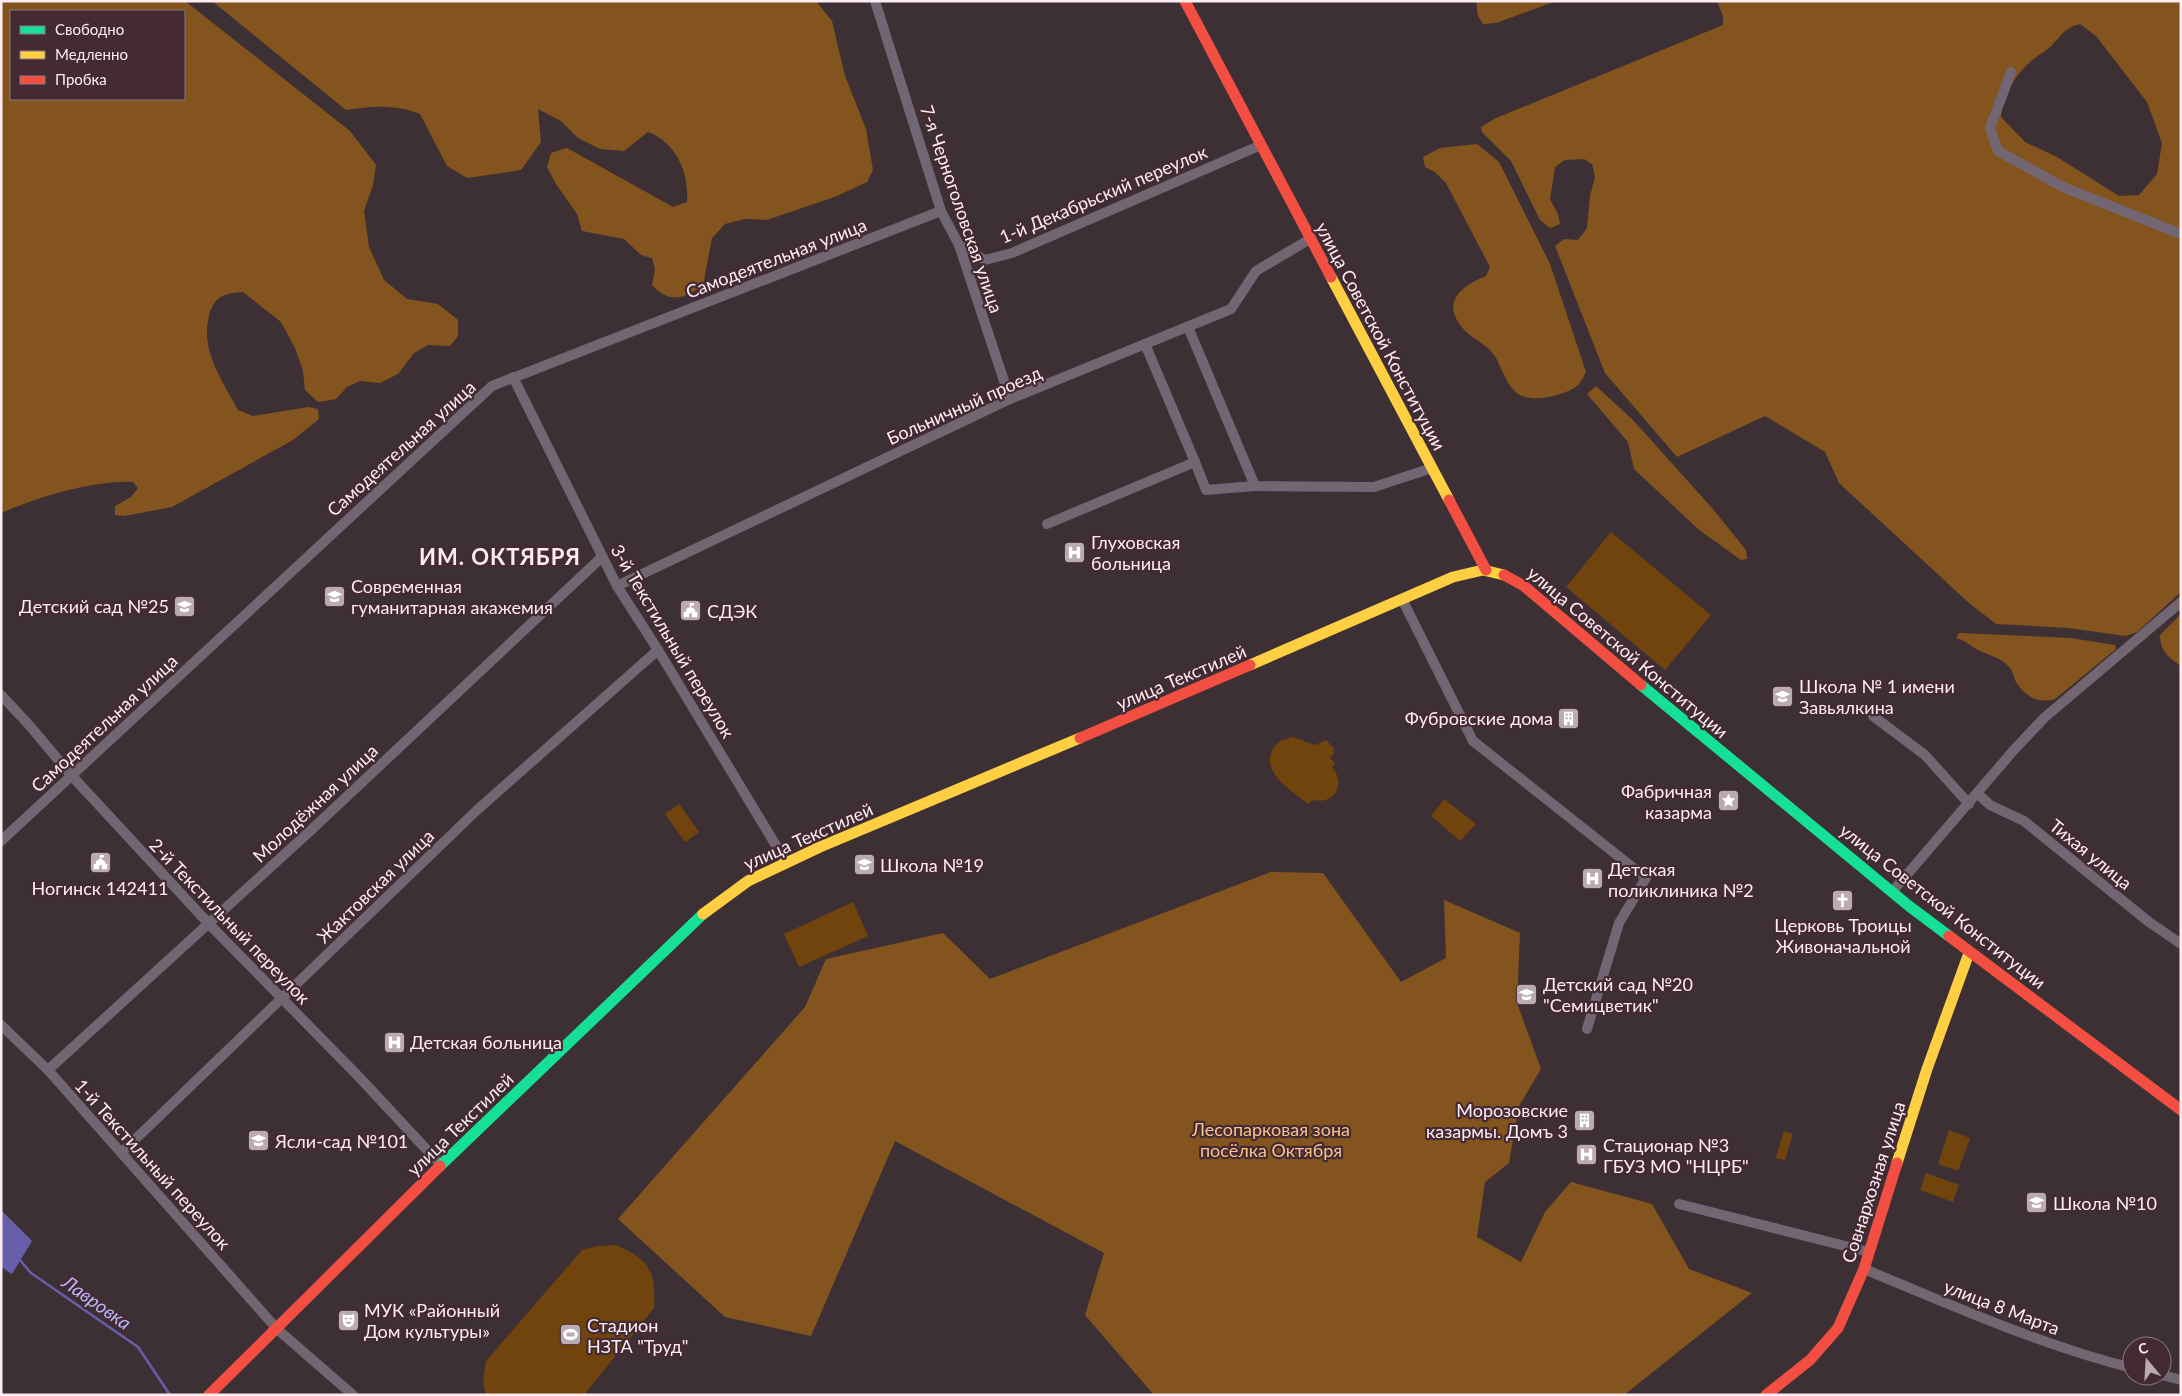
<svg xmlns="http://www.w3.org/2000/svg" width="2182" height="1396" font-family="Lato,sans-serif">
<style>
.green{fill:#70440c}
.forest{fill:#84541f;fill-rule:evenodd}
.water{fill:#685fac}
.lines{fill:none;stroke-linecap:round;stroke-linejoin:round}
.stream{stroke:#685fac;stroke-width:2.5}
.street{stroke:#736673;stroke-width:10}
.fast{stroke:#16e098;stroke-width:11}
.slow{stroke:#ffcf43;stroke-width:11}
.jam{stroke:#f24e42;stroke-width:11}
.labels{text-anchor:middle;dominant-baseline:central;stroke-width:4.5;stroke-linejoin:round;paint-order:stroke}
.street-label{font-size:18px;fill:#fdedf2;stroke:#432a33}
.poi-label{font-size:18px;fill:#fdedf2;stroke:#432a33;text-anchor:start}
.park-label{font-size:18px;fill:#f9c28b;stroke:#432a33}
.water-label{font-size:19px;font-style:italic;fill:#b9b6fa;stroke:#432a33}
.district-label{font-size:22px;font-weight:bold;letter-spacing:1px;fill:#fdedf2;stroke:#432a33}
</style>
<rect width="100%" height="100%" fill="#3d3034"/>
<g class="green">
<path d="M1611,532L1711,615L1665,670L1566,587Z"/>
<path d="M1293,737L1315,745L1326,740L1333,747L1334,753L1330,758L1335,763L1332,767C1347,785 1334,805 1312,800L1308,804C1292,791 1262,774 1272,751C1276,741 1284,739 1293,737Z"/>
<path d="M1444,799L1476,824L1460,841L1431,816Z"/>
<path d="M679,804L699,832L685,842L665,814Z"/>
<path d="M853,902L868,936L799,967L784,934Z"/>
<path d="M1949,1130L1970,1138L1958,1171L1938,1164Z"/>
<path d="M1784,1131L1793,1134L1785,1160L1776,1158Z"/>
<path d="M1926,1173L1959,1185L1953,1202L1920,1190Z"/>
<path d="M616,1245C650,1260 656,1271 654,1308L584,1395H486L483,1382L486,1361L582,1250L597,1246Z"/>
</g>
<g class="forest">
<path d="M1,1H185L350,131L376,165L373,185L364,211L369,247L384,280L407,299L438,304L458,320V336L450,346L428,345L414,353L398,374L380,383L360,381L347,387L336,399L318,402L305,390L303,371L295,348L281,322L243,292C225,293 213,297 209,316C200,350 222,380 238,410L253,416L309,407L318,409L319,419L293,440L172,507L124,516L115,515V506L131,497L138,488L133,482C93,480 39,497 1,513ZM184,11V99H11V11Z"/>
<path d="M212,1H816L832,21L845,76L866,129L873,170L867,182L837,196L767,220L745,219L725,224L712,238L703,286C682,299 670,304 652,285L655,269L652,258L641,255L624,239L582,231L577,214L556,184L547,167L551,153L567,148L673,207L687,202C689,173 677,143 648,132L624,151L600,149L578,138L561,121L538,109L541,142L521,170L467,178L447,166L420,114C396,104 372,106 346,110Z"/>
<path d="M1476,1H1556L1496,23L1483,24L1478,16Z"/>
<path d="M1717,1H2181V592L2137,632L2126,636L2068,628L1996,624L1969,603L1839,483L1825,452L1765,416L1677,457L1605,373L1555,246L1564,239L1578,240L1587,228L1590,196L1595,177L1592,164L1584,159L1565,160L1555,167L1550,199L1558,214L1560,224L1550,228L1540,220L1511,161L1482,132L1481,127L1494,119L1723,25V16ZM2080,24L2096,36L2147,102L2162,143L2157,174L2139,195L2119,196L2057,157L2025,142L2001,117C2003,95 2014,76 2031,61C2038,55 2047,51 2053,44C2064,33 2063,29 2080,24Z"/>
<path d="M1477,144L1499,162L1550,264L1586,372C1584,376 1581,382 1578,385C1567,395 1533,403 1520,395C1504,386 1502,362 1490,350C1482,342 1468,336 1461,326C1441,300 1464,285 1486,276L1490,267L1446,183L1435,172L1425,167L1423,157L1440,148Z"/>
<path d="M1596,386L1633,420L1712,508L1746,550L1747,559L1741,560L1698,529L1634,469L1628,442L1587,394Z"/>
<path d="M2181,614V666C2169,658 2160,651 2160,635Z"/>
<path d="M1959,633L2071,638L2115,645L2116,649L2055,699C2038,704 2026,697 2016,682C2014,678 2013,672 2010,668C2002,658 1991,656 1980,651C1971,647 1966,640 1956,638Z"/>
<path d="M1271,872L1323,873L1401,982L1446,958L1444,900L1520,933L1517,1003L1541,1069L1519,1106L1509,1163L1485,1182L1477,1237L1521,1262L1545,1212L1571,1182L1652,1204L1689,1269L1752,1293L1624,1395H1154L1085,1315L1104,1253L895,1141L811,1336L725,1317L618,1219L805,1007L826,959L943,933L990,979Z"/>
</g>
<path class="water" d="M1,1210L32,1241L12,1274L1,1267Z"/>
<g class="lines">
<path class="stream" d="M19,1259L31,1273L138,1347L170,1395"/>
<g class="street">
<path d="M875,1L941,211L959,245L1010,399"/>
<path d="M2011,72L1990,128L1998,151L2065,188L2181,234"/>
<path d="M959,245L985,260L1012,253L1261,145"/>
<path d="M1188,327L1255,486L1374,487L1432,468"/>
<path d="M513,377L617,586L658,650L786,862"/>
<path d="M1195,462L1206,490L1255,486"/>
<path d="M1047,524L1195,462L1145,344"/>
<path d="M617,586L1010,399L1231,309L1256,271L1310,239"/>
<path d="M1402,599L1473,741L1646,878L1619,923L1587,1029"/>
<path d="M1,695L30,726L71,775L209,924L360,1078L441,1165"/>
<path d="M1873,716L1925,755L1969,804"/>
<path d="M1978,794L1990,805L2024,821L2149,922L2181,944"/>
<path d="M1,841L492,386L941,211"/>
<path d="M1892,892L2013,751L2044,718L2181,602"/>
<path d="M1,1025L48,1070L277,1329L353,1395"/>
<path d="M48,1070L309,832L602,557"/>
<path d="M121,1153L476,811L658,650"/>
<path d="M1679,1204L1869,1252"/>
<path d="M1864,1269C1952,1305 2040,1345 2132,1368"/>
<path d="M2162,1375L2181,1380"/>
</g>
<g class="fast">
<path d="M1641,685L1909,906L1949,936"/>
<path d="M440,1166L703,914"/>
</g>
<g class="slow">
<path d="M1331,277L1449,500"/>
<path d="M1250,665L1453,577L1483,570L1504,575"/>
<path d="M703,914L748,881L820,847L1080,738"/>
<path d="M1897,1163L1927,1069L1969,953"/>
</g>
<g class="jam">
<path d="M1185,1L1331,277"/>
<path d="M1449,500L1486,570"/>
<path d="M1504,575L1524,586L1641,685"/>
<path d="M1080,738L1250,665"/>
<path d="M1949,936L2181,1110"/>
<path d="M209,1395L440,1166"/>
<path d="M1766,1395L1810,1360L1838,1328L1864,1269L1897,1163"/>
</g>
</g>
<defs>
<symbol id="hospital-square" viewBox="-11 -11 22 22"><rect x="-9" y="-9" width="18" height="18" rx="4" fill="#baabb0" stroke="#432a33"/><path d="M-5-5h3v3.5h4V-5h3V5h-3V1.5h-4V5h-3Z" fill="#fff"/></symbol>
<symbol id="university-square" viewBox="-11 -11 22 22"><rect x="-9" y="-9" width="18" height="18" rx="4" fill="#baabb0" stroke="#432a33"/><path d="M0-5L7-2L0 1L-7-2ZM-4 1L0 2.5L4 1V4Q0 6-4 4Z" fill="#fff"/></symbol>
<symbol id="school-square" viewBox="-11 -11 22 22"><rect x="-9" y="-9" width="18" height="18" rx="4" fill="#baabb0" stroke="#432a33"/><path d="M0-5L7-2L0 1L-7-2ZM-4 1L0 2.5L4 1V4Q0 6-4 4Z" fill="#fff"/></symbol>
<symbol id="civic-square" viewBox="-11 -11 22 22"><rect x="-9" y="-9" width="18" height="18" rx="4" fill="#baabb0" stroke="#432a33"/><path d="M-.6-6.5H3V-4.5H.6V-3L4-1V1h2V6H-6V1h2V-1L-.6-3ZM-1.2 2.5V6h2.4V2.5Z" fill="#fff"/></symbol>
<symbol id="building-square" viewBox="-11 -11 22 22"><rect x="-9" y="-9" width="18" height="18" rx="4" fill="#baabb0" stroke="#432a33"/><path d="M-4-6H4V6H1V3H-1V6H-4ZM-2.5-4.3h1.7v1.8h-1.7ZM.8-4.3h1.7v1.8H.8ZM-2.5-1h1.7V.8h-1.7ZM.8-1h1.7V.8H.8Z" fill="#fff"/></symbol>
<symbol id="sight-square" viewBox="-11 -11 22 22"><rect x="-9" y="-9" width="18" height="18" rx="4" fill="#baabb0" stroke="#432a33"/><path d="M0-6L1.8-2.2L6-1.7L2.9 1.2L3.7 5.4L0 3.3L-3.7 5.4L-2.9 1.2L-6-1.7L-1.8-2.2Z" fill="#fff"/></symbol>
<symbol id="church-square" viewBox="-11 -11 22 22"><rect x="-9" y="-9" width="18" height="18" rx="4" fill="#baabb0" stroke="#432a33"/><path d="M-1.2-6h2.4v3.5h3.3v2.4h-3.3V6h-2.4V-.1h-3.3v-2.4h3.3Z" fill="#fff"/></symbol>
<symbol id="theatre-square" viewBox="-11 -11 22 22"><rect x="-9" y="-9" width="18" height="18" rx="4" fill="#baabb0" stroke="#432a33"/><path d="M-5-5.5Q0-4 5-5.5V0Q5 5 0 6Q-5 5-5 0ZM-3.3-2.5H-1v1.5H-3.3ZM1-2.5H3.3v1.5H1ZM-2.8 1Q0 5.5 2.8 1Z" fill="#fff"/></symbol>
<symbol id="stadium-square" viewBox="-11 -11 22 22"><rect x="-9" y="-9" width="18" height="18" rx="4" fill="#baabb0" stroke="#432a33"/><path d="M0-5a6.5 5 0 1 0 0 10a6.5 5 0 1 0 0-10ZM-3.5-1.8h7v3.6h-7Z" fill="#fff"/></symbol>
</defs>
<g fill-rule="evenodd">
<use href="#hospital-square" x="1062" y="540" width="25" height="25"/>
<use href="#university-square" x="322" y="584" width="25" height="25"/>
<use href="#school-square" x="172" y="594" width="25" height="25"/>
<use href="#civic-square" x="678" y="598" width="25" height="25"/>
<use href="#school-square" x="1770" y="684" width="25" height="25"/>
<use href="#building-square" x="1556" y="706" width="25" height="25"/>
<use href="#sight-square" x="1716" y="788" width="25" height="25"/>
<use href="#civic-square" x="88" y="850" width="25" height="25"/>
<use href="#school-square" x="852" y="852" width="25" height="25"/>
<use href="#hospital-square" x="1580" y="866" width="25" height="25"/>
<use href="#church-square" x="1830" y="888" width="25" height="25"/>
<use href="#school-square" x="1514" y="982" width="25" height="25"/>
<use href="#hospital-square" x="382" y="1030" width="25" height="25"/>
<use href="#building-square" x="1572" y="1108" width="25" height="25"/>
<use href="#school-square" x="246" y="1128" width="25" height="25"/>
<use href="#hospital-square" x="1574" y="1142" width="25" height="25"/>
<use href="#school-square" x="2024" y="1190" width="25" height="25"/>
<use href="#theatre-square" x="336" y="1308" width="25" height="25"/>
<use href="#stadium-square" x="558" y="1322" width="25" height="25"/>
</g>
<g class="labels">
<g class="street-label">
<text transform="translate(1103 194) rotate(-23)">1-й Декабрьский переулок</text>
<text transform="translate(962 209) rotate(71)">7-я Черноголовская улица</text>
<text transform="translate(776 258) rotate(-21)">Самодеятельная улица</text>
<text transform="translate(1381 336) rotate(62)">улица Советской Конституции</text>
<text transform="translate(964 405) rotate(-24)">Больничный проезд</text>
<text transform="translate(401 448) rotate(-42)">Самодеятельная улица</text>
<text transform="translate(673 641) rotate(59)">3-й Текстильный переулок</text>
<text transform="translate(1628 652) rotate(40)">улица Советской Конституции</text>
<text transform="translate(1181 677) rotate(-23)">улица Текстилей</text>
<text transform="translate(104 723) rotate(-43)">Самодеятельная улица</text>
<text transform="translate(315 803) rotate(-43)">Молодёжная улица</text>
<text transform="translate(808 836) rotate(-24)">улица Текстилей</text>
<text transform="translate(2091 854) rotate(39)">Тихая улица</text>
<text transform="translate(375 886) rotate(-44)">Жактовская улица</text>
<text transform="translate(1943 906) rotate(38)">улица Советской Конституции</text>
<text transform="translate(230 921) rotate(46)">2-й Текстильный переулок</text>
<text transform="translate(460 1124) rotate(-44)">улица Текстилей</text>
<text transform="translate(153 1164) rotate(48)">1-й Текстильный переулок</text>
<text transform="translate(1873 1182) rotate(-72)">Совнархозная улица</text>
<text transform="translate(2002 1307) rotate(21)">улица 8 Марта</text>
</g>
<g class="poi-label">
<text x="1091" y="542">Глуховская<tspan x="1091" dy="21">больница</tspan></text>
<text x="351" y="586">Современная<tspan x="351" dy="21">гуманитарная акажемия</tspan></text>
<text x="169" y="606" text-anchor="end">Детский сад №25</text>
<text x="707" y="611">СДЭК</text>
<text x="1799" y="686">Школа № 1 имени<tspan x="1799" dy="21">Завьялкина</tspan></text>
<text x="1553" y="718" text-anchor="end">Фубровские дома</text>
<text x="1712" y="791" text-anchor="end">Фабричная<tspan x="1712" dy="21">казарма</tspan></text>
<text x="880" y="865">Школа №19</text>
<text x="1608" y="869">Детская<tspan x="1608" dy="21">поликлиника №2</tspan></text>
<text x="100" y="888" text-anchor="middle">Ногинск 142411</text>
<text x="1843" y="925" text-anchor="middle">Церковь Троицы<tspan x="1843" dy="21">Живоначальной</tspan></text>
<text x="1543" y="984">Детский сад №20<tspan x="1543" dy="21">"Семицветик"</tspan></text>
<text x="410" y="1042">Детская больница</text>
<text x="1568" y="1110" text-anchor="end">Морозовские<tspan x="1568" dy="21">казармы. Домъ 3</tspan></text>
<text x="275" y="1141">Ясли-сад №101</text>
<text x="1603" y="1145">Стационар №3<tspan x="1603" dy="21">ГБУЗ МО "НЦРБ"</tspan></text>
<text x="2053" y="1203">Школа №10</text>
<text x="364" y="1310">МУК «Районный<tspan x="364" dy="21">Дом культуры»</tspan></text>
<text x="587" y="1325">Стадион<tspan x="587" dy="21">НЗТА "Труд"</tspan></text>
</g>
<g class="park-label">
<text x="1271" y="1129">Лесопарковая зона<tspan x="1271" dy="21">посёлка Октября</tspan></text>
</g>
<g class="water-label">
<text transform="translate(97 1302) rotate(35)">Лавровка</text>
</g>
<g class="district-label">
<text x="500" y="556">ИМ. ОКТЯБРЯ</text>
</g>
</g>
<rect width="2182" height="1396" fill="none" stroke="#fdedf2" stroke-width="5"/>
<rect x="10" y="10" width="175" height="90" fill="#432a33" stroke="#8d787f"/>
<rect x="20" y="26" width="25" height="8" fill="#16e098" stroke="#8d787f"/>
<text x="55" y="35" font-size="15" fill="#fdedf2">Свободно</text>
<rect x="20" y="51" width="25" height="8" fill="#ffcf43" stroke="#8d787f"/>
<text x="55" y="60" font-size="15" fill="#fdedf2">Медленно</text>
<rect x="20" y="76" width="25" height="8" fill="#f24e42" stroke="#8d787f"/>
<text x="55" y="85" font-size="15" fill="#fdedf2">Пробка</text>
<g transform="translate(2147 1361) rotate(342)"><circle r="24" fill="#432a33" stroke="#8d787f"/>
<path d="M0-4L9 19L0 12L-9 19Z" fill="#baabb0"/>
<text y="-8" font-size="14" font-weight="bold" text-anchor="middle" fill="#fdedf2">С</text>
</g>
</svg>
